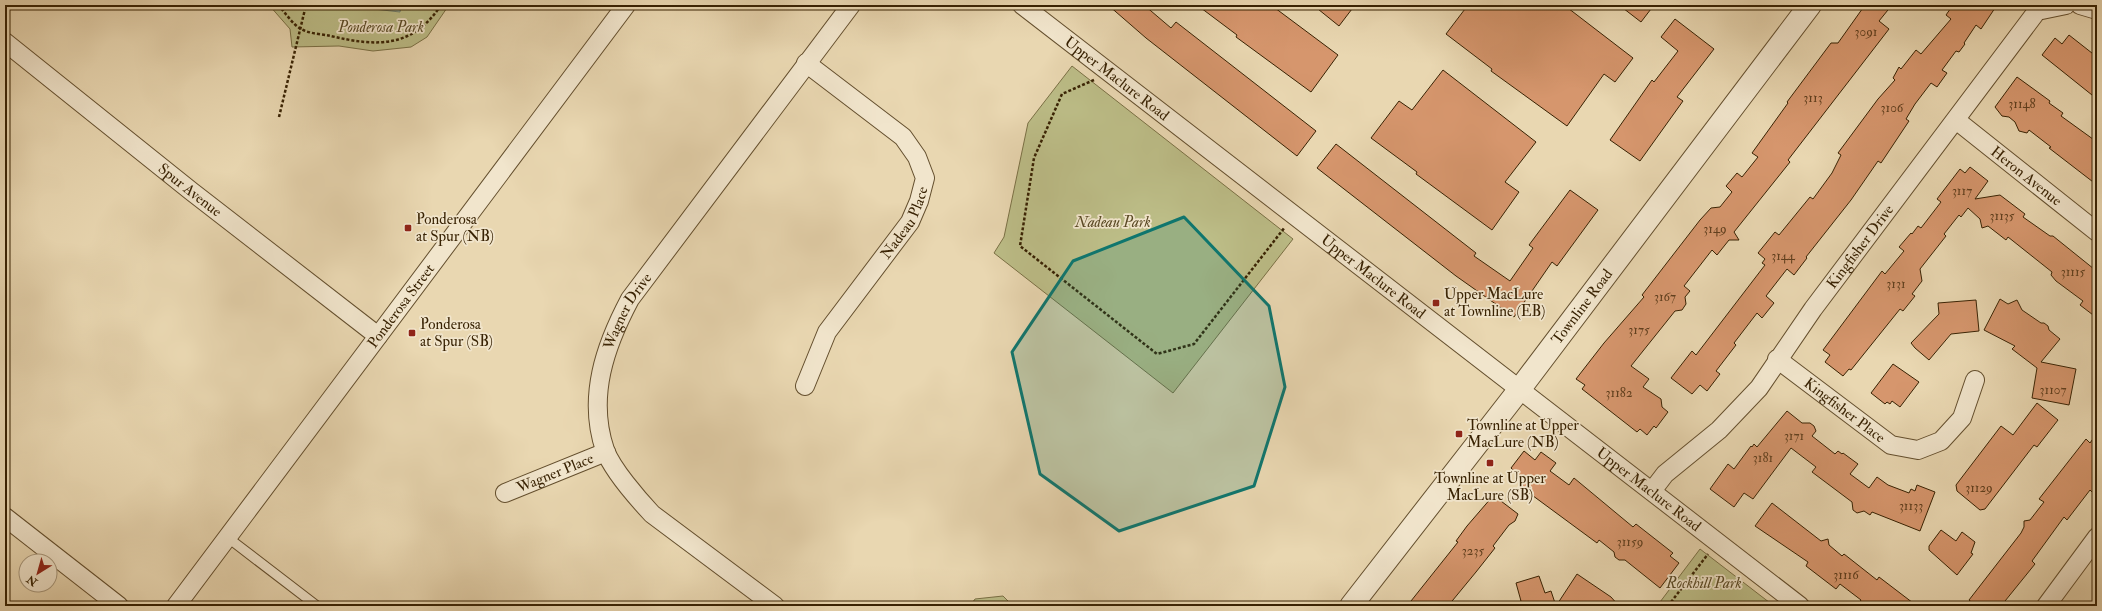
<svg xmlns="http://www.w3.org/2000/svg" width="2102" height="611" font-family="'IM FELL Double Pica',serif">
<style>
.green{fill:#bcbd87;stroke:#7a7045}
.water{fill:#97b9ae;stroke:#717d6a}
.building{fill:#d6966d;stroke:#382203}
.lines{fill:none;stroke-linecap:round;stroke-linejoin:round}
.service-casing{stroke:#644f2e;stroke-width:11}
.minor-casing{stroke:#644f2e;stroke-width:20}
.tertiary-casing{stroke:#644f2e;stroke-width:24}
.path{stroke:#382203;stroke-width:2.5;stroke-dasharray:3 2;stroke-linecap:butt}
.service{stroke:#f1e5cc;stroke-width:9}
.minor{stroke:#f1e5cc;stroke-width:18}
.tertiary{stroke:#f1e5cc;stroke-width:22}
.marked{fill:#0f766e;fill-opacity:0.2;stroke:#0f766e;stroke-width:3;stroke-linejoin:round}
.poi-dot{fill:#8f2418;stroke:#f1e5cc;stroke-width:1.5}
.labels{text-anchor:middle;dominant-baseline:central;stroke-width:3.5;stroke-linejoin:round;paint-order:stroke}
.number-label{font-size:13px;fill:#603f1e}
.park-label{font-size:15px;font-style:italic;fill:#594924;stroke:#f1e5cc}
.street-label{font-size:15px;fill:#382203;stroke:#f1e5cc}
.poi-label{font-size:15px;fill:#382203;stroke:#f1e5cc;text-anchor:start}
</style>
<rect width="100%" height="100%" fill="#e9d7b1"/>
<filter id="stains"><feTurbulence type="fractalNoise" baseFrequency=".005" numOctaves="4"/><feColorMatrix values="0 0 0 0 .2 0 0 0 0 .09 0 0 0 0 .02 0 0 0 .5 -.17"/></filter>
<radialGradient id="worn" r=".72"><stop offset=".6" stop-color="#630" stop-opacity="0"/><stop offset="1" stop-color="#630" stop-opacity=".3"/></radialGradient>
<g class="green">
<path d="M269,5H449L427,37L411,47L373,51L339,46L292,47L290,29Z"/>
<path d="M1072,66L1293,239L1173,393L994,253L1004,237L1028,123Z"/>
<path d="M1700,549L1774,606H1657Z"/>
<path d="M1003,596L1009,602V606H970L975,599Z"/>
</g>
<path class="water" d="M339,5H401L400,12Z"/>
<g class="building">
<path d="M1108,5H1144L1171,28L1176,22L1316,131L1297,156L1146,38Z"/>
<path d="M1197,5H1271L1338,55L1311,92L1236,37L1237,35Z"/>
<path d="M1313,5H1355L1339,26Z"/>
<path d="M1468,5H1564L1633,58L1615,82L1604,74L1567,126L1491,71L1492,69L1446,34Z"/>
<path d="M1619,5H1654L1641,22Z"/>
<path d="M1865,5H1892L1879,21L1889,29L1788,160L1790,162L1734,232L1739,240H1729L1717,255L1712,250L1684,286L1690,291L1685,297L1686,304L1682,310L1675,311L1631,366L1649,379L1643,387L1661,399L1662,407L1668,412L1656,428L1654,426L1647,435L1640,429L1637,432L1582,389L1585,385L1576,379L1604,343L1644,297L1642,295L1700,220L1711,208L1720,207L1732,192L1726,186L1737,173L1742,177L1758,157L1752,153L1788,103L1787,102L1831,43H1838Z"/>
<path d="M1953,5H1997L1981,29L1976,25L1964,43L1965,44L1959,52L1956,51L1942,70L1947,73L1937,87L1931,83L1915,104L1906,119L1909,121L1881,163L1878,161L1851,200L1806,257L1807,258L1794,275L1787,269L1766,296L1774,303L1762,318L1757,313L1734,343L1736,345L1716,371L1720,374L1707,391L1700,385L1692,394L1671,378L1692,351L1696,355L1765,265L1762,263L1765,259L1758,253L1775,232L1779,235L1810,197L1813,199L1832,173L1841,155L1838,153L1878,99L1895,80L1893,78L1899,67L1901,69L1916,50L1921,54L1951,19L1946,15Z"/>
<path d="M1675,19L1714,49L1677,97L1683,101L1640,161L1610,140L1652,80L1654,82L1678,51L1661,37Z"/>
<path d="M2069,35L2097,57V99L2042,55L2055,38L2062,44Z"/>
<path d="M1443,70L1536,142L1505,182L1519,192L1492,230L1416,174L1417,172L1371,138L1399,101L1412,110Z"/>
<path d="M2017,77L2050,101L2049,103L2063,113L2061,116L2097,142V185L2049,148L2051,147L2029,130L2027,133L2019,131L2015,122L2009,117L2002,116L1995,107Z"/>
<path d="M1336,144L1476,253L1474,256L1510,281L1533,248L1529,245L1570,190L1598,210L1557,266L1552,262L1514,317L1456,276L1317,168Z"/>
<path d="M1970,167L1988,181L1975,199L2000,195L2025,214L2023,217L2050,236H2053L2094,269L2092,271L2097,275V318L2080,305L2083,301L2056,281L2051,275L2052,272L2008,237L2006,240L1988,226L1982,228L1980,219L1968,208L1961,217L1959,215L1944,234L1946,236L1920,269L1922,281L1912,294L1915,296L1903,311L1900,309L1851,370L1849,369L1843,376L1825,362L1830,355L1823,350L1882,271L1885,274L1904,251L1899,247L1911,233L1912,234L1918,226L1921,228L1941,202L1937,199L1960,169L1965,173Z"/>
<path d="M2000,299L2008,304L2017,300L2022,310L2041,323H2044L2048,326L2049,330L2060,339L2041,362L2076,369L2069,405L2032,398L2037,368L2012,349L2015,346L1984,330Z"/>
<path d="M1976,300L1979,331L1951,334L1929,360L1915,348L1911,343L1939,314L1938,303Z"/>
<path d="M1893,364L1919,382L1900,407L1892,401L1890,404L1887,402L1885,404L1871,393Z"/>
<path d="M2037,403L2058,420L2037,447L2034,445L1985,509L1980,510L1957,491L1956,485L2001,426L2013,435Z"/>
<path d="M1787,411L1802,423H1810L1814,426L1816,431L1812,436L1835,454L1838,451L1842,454L1843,453L1858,464L1850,474L1869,488L1877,477L1888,485L1909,493L1911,489L1915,491L1917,485L1935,492L1920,531L1872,512L1870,515L1864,511L1857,513L1853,510L1852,502L1812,472L1816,467L1791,448L1753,499L1744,493L1734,507L1710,489L1728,464L1734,469L1751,446L1752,447L1754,444L1757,447Z"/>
<path d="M2097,433V485L2092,492L2090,490L2067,520L2064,517L2032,561L2035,564L2001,606H1976L1969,600L2021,533L2024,527V521L2030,520L2044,502L2039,499L2086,439L2090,443Z"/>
<path d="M1524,451L1535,460L1541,452L1556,463L1550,471L1569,485L1574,478L1633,527L1636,524L1673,553L1670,556L1679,563L1660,588L1625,560H1619L1615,557L1614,552L1599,540L1597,543L1521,487L1525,481L1511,468Z"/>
<path d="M1492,497L1496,500L1497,498L1518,514L1515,521L1509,525L1493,546L1495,548L1476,572L1448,606H1407L1458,542L1456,541L1467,526Z"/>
<path d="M1772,503L1821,541L1828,539L1829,545L1842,556L1844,554L1877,580L1879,577L1917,606H1857L1861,600L1840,584L1836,589L1806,566L1808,562L1755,526Z"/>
<path d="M1941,530L1956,541L1962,532L1975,542L1971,553L1973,554L1957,575L1929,550V546Z"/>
<path d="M1577,574L1611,597L1619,606H1556Z"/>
<path d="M1539,576L1545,593L1551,591L1556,606H1514V604L1521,601L1516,583Z"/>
</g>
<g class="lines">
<defs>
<path id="service" d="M227,537L317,606"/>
<g id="minor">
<path id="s1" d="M1022,5L1800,606"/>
<path d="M2080,5L2097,10"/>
<path id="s2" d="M5,42L191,191L378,336"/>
<path id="s3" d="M1956,120L2097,232"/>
<path id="s4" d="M1777,359L1891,445L1918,450L1941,441L1962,418L1975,380"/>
<path id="s5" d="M805,386L827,332L910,222L919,201L925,178L917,157L903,137L806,63"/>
<path id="s6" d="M1652,491L1665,474L1719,430L1759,388L1813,309L2037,11L2066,5"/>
<path id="s7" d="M505,493L606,452"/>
<path d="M5,517L119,606"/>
<path id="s8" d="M176,606L626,5"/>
<path id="s9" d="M775,606L652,514C638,499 612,469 605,450C587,397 605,346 630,299L851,5"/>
<path d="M2046,606L2097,537"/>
</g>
<g id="tertiary">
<path id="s10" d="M1351,606L1519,390L1810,5"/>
</g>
</defs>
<use href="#service" class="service-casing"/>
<use href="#minor" class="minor-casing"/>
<use href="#tertiary" class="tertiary-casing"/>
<g class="path">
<path d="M278,5C285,12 293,25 301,29C310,34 322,34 331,36C377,47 413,48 441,5"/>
<path d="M1094,80L1062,94L1034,158L1020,246L1157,354L1194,344L1285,227"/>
<path d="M279,117L306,5"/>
<path d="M1668,606L1708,554"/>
</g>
<use href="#service" class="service"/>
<use href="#minor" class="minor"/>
<use href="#tertiary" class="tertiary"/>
</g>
<path class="marked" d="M1184,217L1269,306L1285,387L1254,486L1119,531L1040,474L1012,352L1073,261Z"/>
<g class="poi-dot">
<rect x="404" y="224" width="8" height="8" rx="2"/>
<rect x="1432" y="299" width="8" height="8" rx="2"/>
<rect x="408" y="329" width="8" height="8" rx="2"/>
<rect x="1455" y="430" width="8" height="8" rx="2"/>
<rect x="1486" y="459" width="8" height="8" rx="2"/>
</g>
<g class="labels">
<g class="number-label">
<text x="1866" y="32">3091</text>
<text x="1813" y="98">3113</text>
<text x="2022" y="104">31148</text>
<text x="1892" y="108">3106</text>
<text x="1962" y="191">3117</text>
<text x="2002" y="216">31135</text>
<text x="1715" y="229">3149</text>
<text x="1783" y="256">3144</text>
<text x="2073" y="272">31115</text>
<text x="1896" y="284">3131</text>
<text x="1665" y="297">3167</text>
<text x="1639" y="330">3175</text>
<text x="2053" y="390">31107</text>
<text x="1619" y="393">31182</text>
<text x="1794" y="436">3171</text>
<text x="1763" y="458">3181</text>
<text x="1979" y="488">31129</text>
<text x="1911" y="506">31133</text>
<text x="1630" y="542">31159</text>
<text x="1473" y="551">3235</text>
<text x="1846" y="575">31116</text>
</g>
<g class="park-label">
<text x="381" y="27">Ponderosa Park</text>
<text x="1113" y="222">Nadeau Park</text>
<text x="1704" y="583">Rockhill Park</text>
</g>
<g class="street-label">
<text stroke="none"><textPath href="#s1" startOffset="120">Upper Maclure Road</textPath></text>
<text stroke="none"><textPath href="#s3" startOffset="90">Heron Avenue</textPath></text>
<text stroke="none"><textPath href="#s2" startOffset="237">Spur Avenue</textPath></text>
<text stroke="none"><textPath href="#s5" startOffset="193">Nadeau Place</textPath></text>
<text stroke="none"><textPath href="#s6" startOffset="323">Kingfisher Drive</textPath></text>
<text stroke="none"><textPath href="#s1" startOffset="444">Upper Maclure Road</textPath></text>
<text stroke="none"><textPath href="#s8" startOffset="375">Ponderosa Street</textPath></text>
<text stroke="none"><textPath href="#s10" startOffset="378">Townline Road</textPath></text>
<text stroke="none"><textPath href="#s9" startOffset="379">Wagner Drive</textPath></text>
<text stroke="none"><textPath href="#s4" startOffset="85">Kingfisher Place</textPath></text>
<text stroke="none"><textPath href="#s7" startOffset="54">Wagner Place</textPath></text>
<text stroke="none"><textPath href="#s1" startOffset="792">Upper Maclure Road</textPath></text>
</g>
<g class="poi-label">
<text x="416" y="219">Ponderosa<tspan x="416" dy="17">at Spur (NB)</tspan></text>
<text x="1444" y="294">Upper MacLure<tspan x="1444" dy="17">at Townline (EB)</tspan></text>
<text x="420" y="324">Ponderosa<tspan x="420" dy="17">at Spur (SB)</tspan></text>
<text x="1467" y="425">Townline at Upper<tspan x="1467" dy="17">MacLure (NB)</tspan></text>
<text x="1490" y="478" text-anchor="middle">Townline at Upper<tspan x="1490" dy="17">MacLure (SB)</tspan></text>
</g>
</g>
<rect width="2102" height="611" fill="none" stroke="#e9d7b1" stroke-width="20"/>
<rect x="6" y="6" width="2090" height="599" fill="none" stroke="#382203" stroke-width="2"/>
<rect x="10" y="10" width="2082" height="591" fill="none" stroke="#382203"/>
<g transform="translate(38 573) rotate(217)"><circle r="19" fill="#f1e5cc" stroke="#a7977c"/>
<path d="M0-3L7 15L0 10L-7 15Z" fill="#8f2418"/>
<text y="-6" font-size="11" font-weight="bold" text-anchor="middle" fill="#382203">N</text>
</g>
<rect width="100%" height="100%" filter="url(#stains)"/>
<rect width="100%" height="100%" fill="url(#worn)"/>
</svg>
